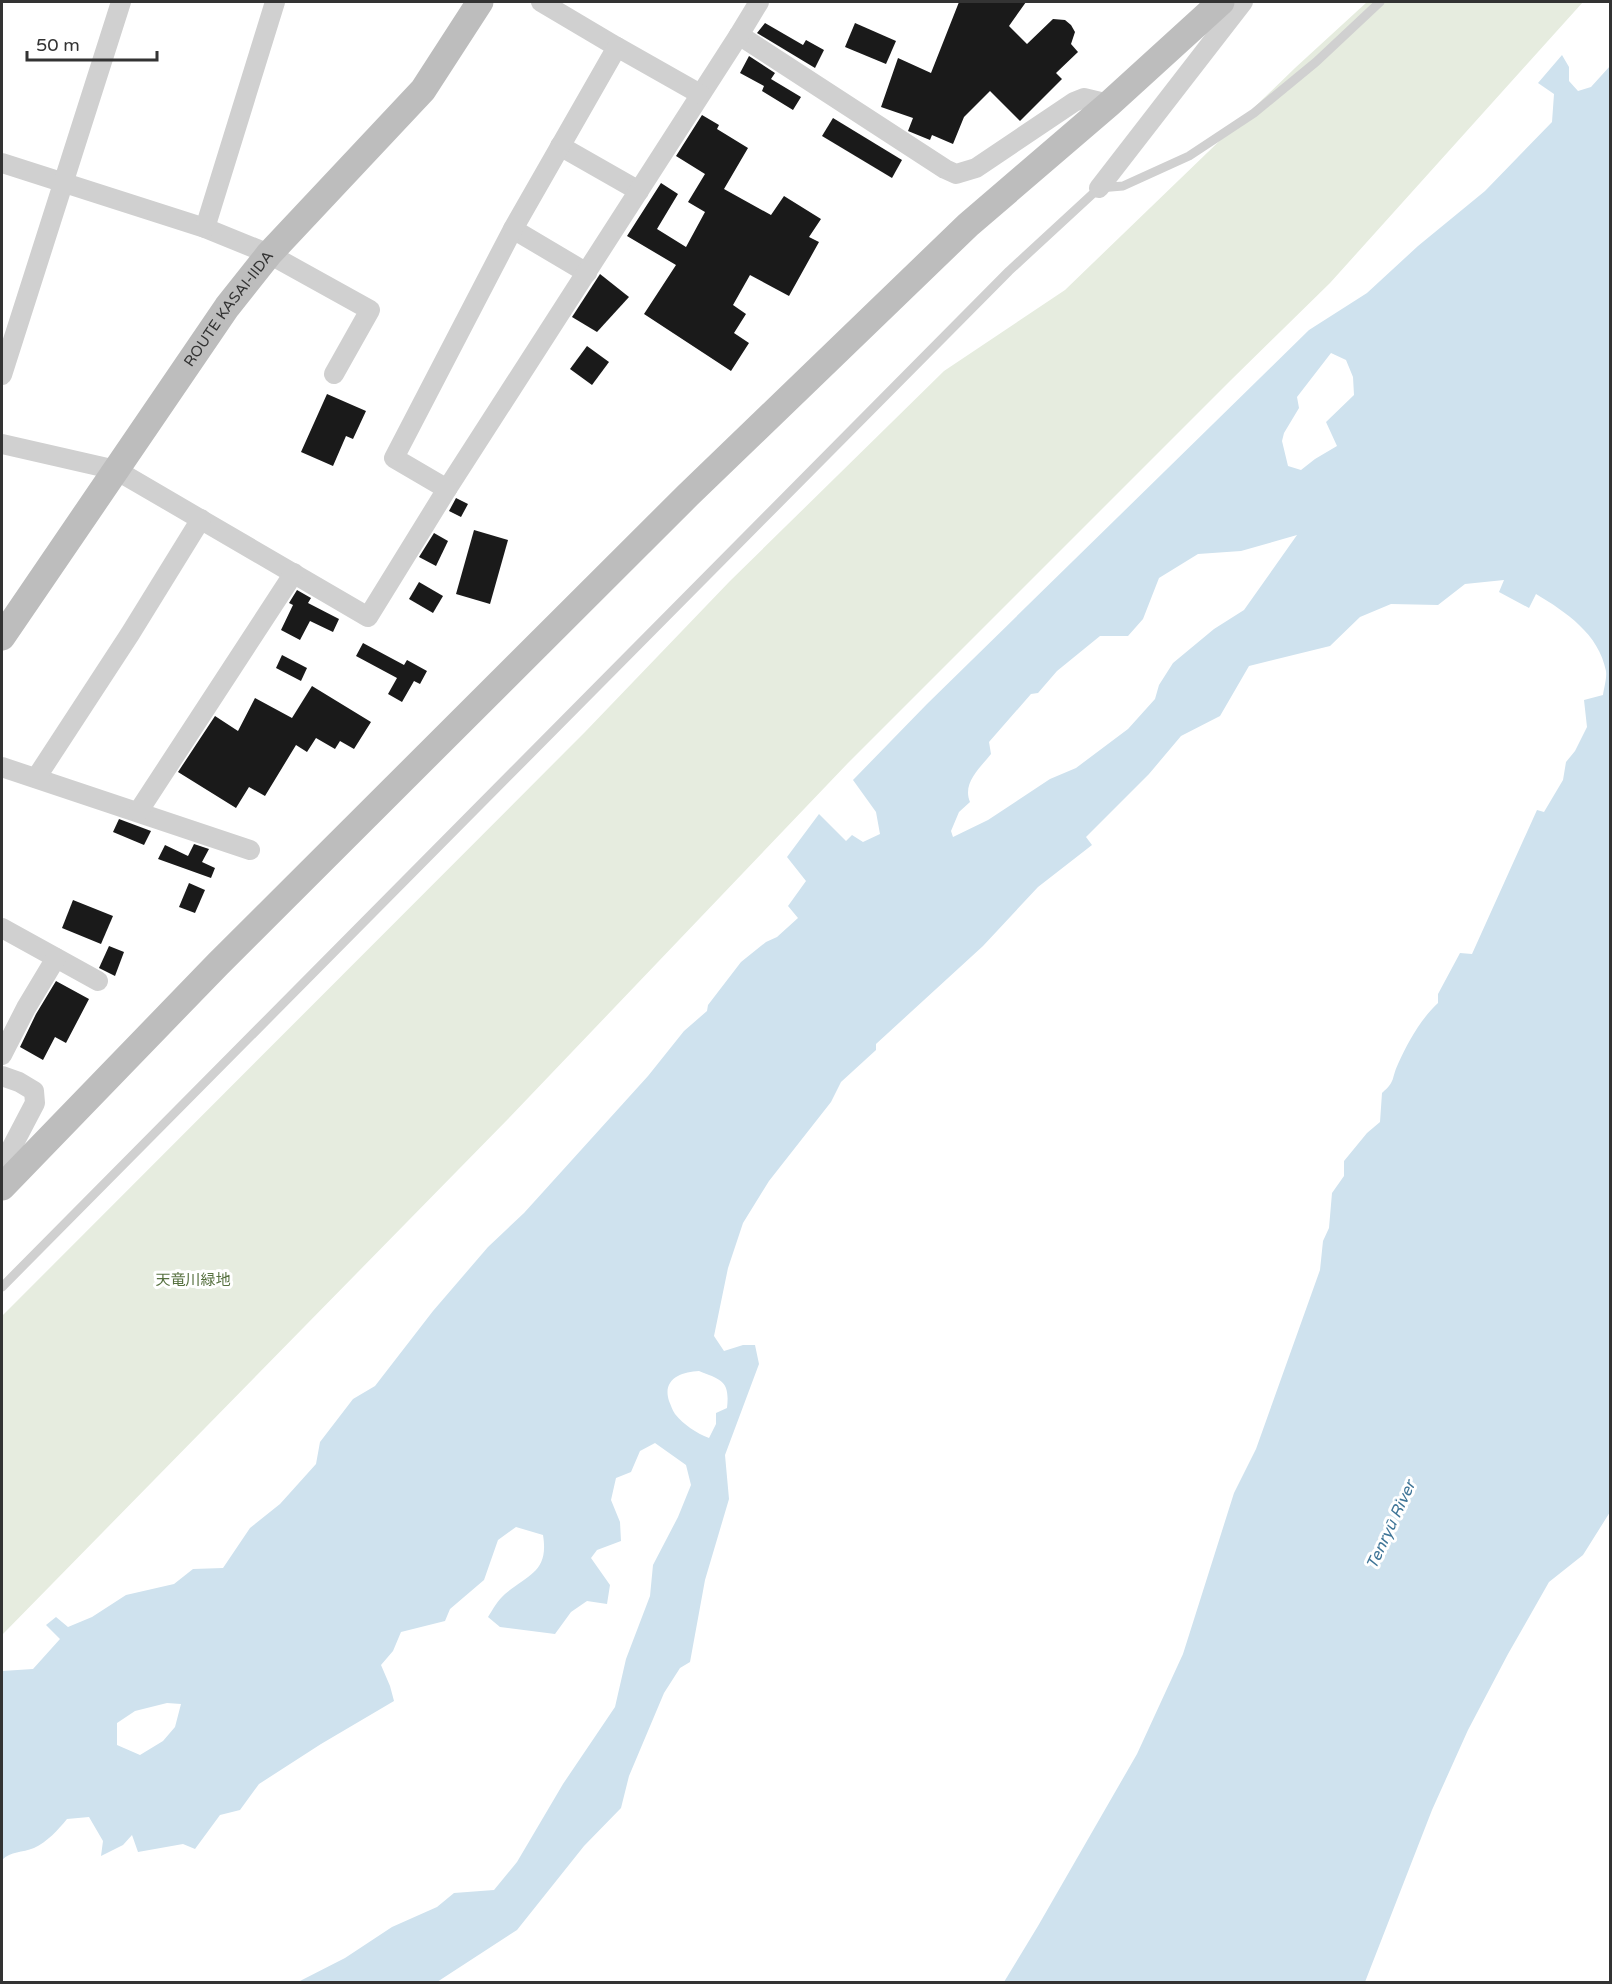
<svg xmlns="http://www.w3.org/2000/svg" width="1612" height="1984" font-family="'Varela Round','Noto Sans JP',sans-serif">
<style>
.green{fill:#e6ecdf}
.water{fill:#cfe2ee;fill-rule:evenodd}
.building{fill:#1a1a1a}
.lines{fill:none;stroke-linecap:round;stroke-linejoin:round}
.lane{stroke:#d0d0d0;stroke-width:9}
.street{stroke:#d0d0d0;stroke-width:20}
.secondary{stroke:#bdbdbd;stroke-width:27}
.labels{text-anchor:middle;dominant-baseline:central;stroke-width:6;stroke-linejoin:round;paint-order:stroke}
.street-label{font-size:15px;fill:#333;stroke:#fff}
.park-label{font-size:15px;fill:#56703f;stroke:#fff}
.water-label{font-size:16px;font-style:italic;fill:#3f7597;stroke:#fff}
</style>
<rect width="100%" height="100%" fill="#fff"/>
<path class="green" d="M1367,2H1583L1330,283L1231,380L848,763L508,1119L2,1635V1316L585,732L730,581L944,371L1065,290L1295,68Z"/>
<path class="water" d="M1562,55L1569,67V81L1578,91L1591,87L1610,66V1512L1583,1555L1549,1582L1508,1654L1468,1730L1432,1810L1365,1982H1004L1038,1926L1137,1754L1183,1654L1234,1493L1256,1449L1320,1270L1323,1241L1329,1228L1332,1193L1344,1176V1161L1367,1133L1380,1122L1382,1093C1396,1081 1391,1079 1398,1064C1408,1042 1420,1020 1438,1003V994L1460,953L1472,954L1537,810L1544,812L1563,780L1566,762L1575,751L1587,727L1584,700L1603,695C1604,688 1607,678 1606,671C1599,634 1566,612 1536,594L1529,608L1499,592L1504,580L1465,584L1438,605L1391,604L1360,617L1330,646L1249,666L1220,716L1181,736L1149,774L1086,837L1092,845L1038,887L983,946L876,1044V1050L841,1082L831,1102L769,1181L743,1223L728,1268L714,1336L724,1351L743,1345H755L759,1364L725,1455L729,1499L705,1580L690,1662L680,1668L664,1693L629,1776L621,1808L584,1846L517,1930L437,1982H298L345,1958L392,1927L437,1907L454,1893L494,1890L517,1862L563,1784L615,1707L626,1659L650,1596L653,1565L678,1517L691,1485L686,1465L655,1443L640,1451L631,1472L616,1478L611,1500L620,1522L621,1541L597,1550L591,1558L610,1585L607,1604L587,1601L571,1612L555,1634L500,1627L488,1617C493,1609 498,1600 505,1594C529,1574 549,1572 543,1535L516,1527L498,1540L484,1580L450,1609L445,1621L401,1632L393,1651L381,1665L390,1686L394,1701L321,1744L259,1784L240,1810L220,1815L195,1849L183,1844L138,1852L132,1835L123,1845L101,1856L103,1841L89,1817L67,1819C58,1830 47,1842 34,1848C22,1853 11,1851 2,1860V1671L33,1669L60,1639L46,1625L56,1617L68,1627L92,1617L126,1595L174,1584L193,1569L223,1568L250,1528L280,1504L316,1464L320,1442L353,1399L375,1386L433,1311L488,1247L524,1213L648,1076L684,1031L707,1011L708,1005L741,962L766,942L777,937L798,918L788,906L806,881L787,857L819,814L846,841L852,835L863,842L880,834L876,812L853,780L927,704L1309,330L1367,293L1418,246L1485,191L1552,122L1554,94L1538,83ZM1331,353L1346,360L1353,377L1354,395L1326,422L1337,446L1315,459L1301,470L1288,466L1282,441L1284,433L1299,408L1297,397ZM1297,535L1244,610L1214,629L1173,663L1159,685L1155,699L1128,729L1076,768L1050,779L988,820L953,837L951,831L959,812L970,802C962,783 980,768 991,754L989,742L1031,694L1038,693L1057,671L1100,636H1128L1143,619L1159,578L1198,554L1241,551ZM699,1371C722,1380 730,1381 727,1408L716,1413V1424L709,1438C696,1433 684,1425 675,1414C672,1410 671,1405 669,1401C662,1379 681,1372 699,1371ZM167,1703L181,1704L175,1727L163,1741L140,1755L117,1745V1723L135,1711Z"/>
<g class="building">
<path d="M959,2H1026L1009,26L1027,44L1053,19L1065,20L1071,25L1075,32L1071,44L1078,52L1056,73L1062,79L1020,121L990,91L964,117L953,144L932,135L930,140L908,131L913,118L881,107L898,58L931,73Z"/>
<path d="M765,23L803,45L806,40L824,50L815,68L757,33Z"/>
<path d="M855,23L896,41L886,64L845,47Z"/>
<path d="M749,56L775,73L771,79L801,97L793,110L762,91L764,86L740,73Z"/>
<path d="M702,115L719,125L717,129L748,148L724,189L771,215L784,196L821,219L809,237L819,242L789,296L750,275L733,305L746,314L734,333L749,343L731,371L644,314L676,265L627,236L661,183L678,194L657,229L686,247L705,212L688,202L705,174L676,156Z"/>
<path d="M833,118L902,160L892,178L822,136Z"/>
<path d="M600,274L629,297L597,332L572,317Z"/>
<path d="M587,346L609,362L592,385L570,369Z"/>
<path d="M327,394L366,411L353,439L346,436L333,466L301,452Z"/>
<path d="M456,498L468,504L461,517L449,511Z"/>
<path d="M474,530L508,540L490,604L456,594Z"/>
<path d="M434,533L448,541L436,566L419,557Z"/>
<path d="M419,582L443,596L433,613L409,599Z"/>
<path d="M297,590L311,598L308,603L339,619L333,632L310,621L300,640L281,630L293,605L289,603Z"/>
<path d="M363,643L404,665L407,660L427,671L420,684L414,681L402,702L388,694L397,678L356,656Z"/>
<path d="M282,655L307,668L301,681L276,668Z"/>
<path d="M312,686L371,722L354,749L340,741L335,749L316,738L307,752L296,745L265,796L249,787L236,808L178,772L215,716L238,731L255,698L292,718Z"/>
<path d="M119,819L151,831L144,845L113,832Z"/>
<path d="M194,844L209,849L202,862L215,868L211,878L158,859L165,845L188,856Z"/>
<path d="M189,883L205,890L195,913L179,907Z"/>
<path d="M73,900L113,916L101,944L62,928Z"/>
<path d="M109,946L124,952L115,976L99,968Z"/>
<path d="M56,981L89,999L66,1043L55,1037L43,1060L20,1047L36,1014Z"/>
</g>
<g class="lines">
<path class="lane" d="M2,1287L1009,271L1099,188L1123,186L1189,156L1254,113L1316,62L1380,2"/>
<g class="street">
<path d="M541,2L617,47"/>
<path d="M739,35L945,169L956,174L976,168L1074,102L1084,98L1109,104"/>
<path d="M560,146L639,191"/>
<path d="M2,163L205,228L269,254L370,310L334,374"/>
<path d="M1099,188L1243,2"/>
<path d="M205,228L275,2"/>
<path d="M513,229L587,273"/>
<path d="M2,375L121,2"/>
<path d="M2,444L116,470L368,617L447,489L739,35L759,2"/>
<path d="M447,489L394,458L513,229L617,47L700,94"/>
<path d="M2,767L250,850"/>
<path d="M36,778L130,634L201,519"/>
<path d="M138,812L294,573"/>
<path d="M2,928L98,981"/>
<path d="M2,1055L26,1008L56,958"/>
<path d="M2,1076L19,1082L34,1091L35,1103L2,1166"/>
</g>
<g class="secondary">
<path id="s1" d="M2,637L227,307L269,254L423,90L480,2"/>
<path d="M2,1187L218,964L688,495L968,225L1109,104L1221,2"/>
</g>
</g>
<g class="labels">
<g class="street-label">
<text stroke="none"><textPath href="#s1" startOffset="399">ROUTE KASAI-IIDA</textPath></text>
</g>
<g class="park-label">
<text x="193" y="1280">天竜川緑地</text>
</g>
<g class="water-label">
<text transform="translate(1391 1525) rotate(-65)">Tenryū River</text>
</g>
</g>
<rect width="1612" height="1984" fill="none" stroke="#333333" stroke-width="6"/>
<path d="M27 51v9h130v-9" fill="none" stroke="#333333" stroke-width="3"/>
<text x="36" y="51" font-size="18" fill="#333333" stroke="#ffffff" stroke-width="4.5" paint-order="stroke">50 m</text>
</svg>
